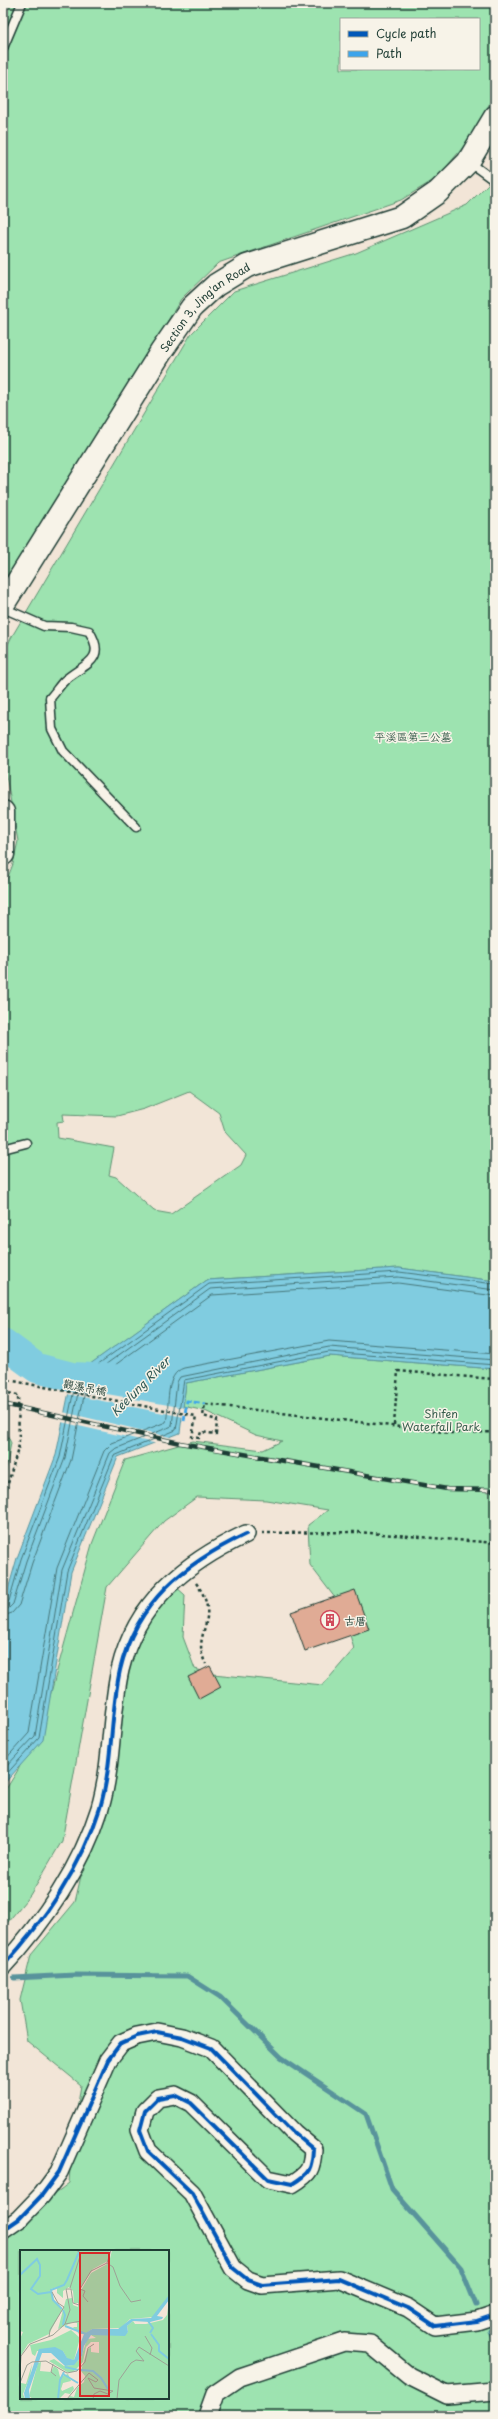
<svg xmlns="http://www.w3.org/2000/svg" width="498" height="2419" font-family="'Playpen Sans','LXGW WenKai TC',sans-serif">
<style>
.green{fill:#9de3b0;stroke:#5e9072;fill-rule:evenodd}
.water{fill:#80cce0;stroke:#59939b}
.pier{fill:#f2e5d7}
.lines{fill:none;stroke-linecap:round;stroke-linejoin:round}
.shore{stroke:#467679;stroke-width:1}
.stream{stroke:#59939b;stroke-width:5}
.river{stroke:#80cce0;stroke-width:30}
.building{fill:#e0ab95;stroke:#1f3d34}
.service-casing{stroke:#1f3d34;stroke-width:11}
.minor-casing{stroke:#1f3d34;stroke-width:20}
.secondary-casing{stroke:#1f3d34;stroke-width:25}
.path{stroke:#1f3d34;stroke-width:2.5;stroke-dasharray:3 3;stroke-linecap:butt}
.service{stroke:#f7f3e8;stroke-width:8}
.minor{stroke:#f7f3e8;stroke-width:17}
.secondary{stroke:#f7f3e8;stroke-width:22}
.rail-casing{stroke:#1f3d34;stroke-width:4.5}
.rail{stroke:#f7f3e8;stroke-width:3;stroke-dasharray:9;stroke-linecap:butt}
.quiet{stroke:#3da4eb;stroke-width:3;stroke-dasharray:6 3;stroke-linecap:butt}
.cycleway-casing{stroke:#f7f3e8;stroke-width:6}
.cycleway{stroke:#0057b8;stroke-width:4}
.labels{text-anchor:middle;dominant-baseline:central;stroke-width:3;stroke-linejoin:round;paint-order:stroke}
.street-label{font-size:11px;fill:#1f3d34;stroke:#f7f3e8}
.park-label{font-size:11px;fill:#385e4d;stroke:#f7f3e8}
.poi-label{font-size:11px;fill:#1f3d34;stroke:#f7f3e8;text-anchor:start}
.water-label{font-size:12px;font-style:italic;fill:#325a56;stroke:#f7f3e8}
.inset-river{fill:none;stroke:#80cce0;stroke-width:2}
.inset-road{fill:none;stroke:#9ea296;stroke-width:1}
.view{fill:#d62828;fill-opacity:0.15;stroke:#d62828;stroke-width:2}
.inset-edge{fill:none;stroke:#1f3d34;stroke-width:2}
</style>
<rect width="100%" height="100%" fill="#f2e5d7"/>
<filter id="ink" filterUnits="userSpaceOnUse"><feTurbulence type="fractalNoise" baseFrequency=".025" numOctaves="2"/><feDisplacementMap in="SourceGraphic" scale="8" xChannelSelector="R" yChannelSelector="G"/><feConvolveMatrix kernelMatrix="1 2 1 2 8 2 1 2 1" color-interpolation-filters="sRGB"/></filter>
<g filter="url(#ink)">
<g class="green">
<path d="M3,3H495V92L476,132L437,178L401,200L218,263L181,299L3,594ZM341,19H479V69H341Z"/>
<path d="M495,177V1281L399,1268L207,1280L81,1371L3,1364V890L13,864L18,841L3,759V655L11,638L191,334L234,291L356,253L467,205ZM189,1091L219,1113L225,1132L246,1155L241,1165L171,1214L154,1211L116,1177L109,1175L114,1148L58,1138L57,1122L64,1121L63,1114L117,1116L144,1109Z"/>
<path d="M330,1356L495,1369V2416H3V2240L31,2212L69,2183L72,2141L81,2085L27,2041L20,2000L31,1955L75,1902L95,1815L120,1646L137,1607L165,1577L185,1595L183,1637L195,1669L213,1674L323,1685L354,1649L342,1607L310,1565L308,1525L328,1510L266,1500L197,1497L164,1521L107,1587L62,1841L30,1895L3,1928V1794L18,1770L47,1707L92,1544L125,1460L193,1441L263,1450L282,1441L256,1435L205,1411L183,1406L186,1383ZM21,2251H168V2398H21Z"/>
<path d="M3,1426L11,1443L3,1486Z"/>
</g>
<path class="water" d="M399,1268L495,1281V1369L330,1356L186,1383L180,1433L118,1457L71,1572L43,1740L3,1785V1607L17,1558L56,1455L72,1377L207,1280Z"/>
<g class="pier">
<path d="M68,1387L185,1408L184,1417L67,1394Z"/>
<path d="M63,1412L174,1438L158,1444L61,1422Z"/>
</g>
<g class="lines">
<g class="shore">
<path d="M3,1605L9,1601L21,1559L60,1457L76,1380L209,1284L399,1272L495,1284"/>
<path d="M3,1610L9,1608L13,1604L26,1561L65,1458L80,1383L210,1289L398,1277L495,1290"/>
<path d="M3,1616L12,1613L19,1605L32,1563L71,1460L86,1386L212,1295L398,1283L495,1296"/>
<path d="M3,1762L29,1733L57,1568L104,1451L112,1443L166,1422C170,1406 164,1374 184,1368L329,1341L495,1354"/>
<path d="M3,1770L35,1736L62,1570L110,1453L115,1449L172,1426L177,1382L180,1377L329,1347L495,1360"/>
<path d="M3,1778L39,1738L67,1571L114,1456L176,1430L184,1380L329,1352L495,1365"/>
</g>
<g class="stream">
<path d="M14,1978L75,1975L187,1976L220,1997L281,2057L366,2114L392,2189L461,2268L476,2305"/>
<path d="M490,2331L495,2341"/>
</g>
<path class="river" d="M3,1343L37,1368L72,1377L114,1379"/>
</g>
<g class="building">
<path d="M355,1590L369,1629L305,1651L291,1612Z"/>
<path d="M210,1666L221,1687L199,1699L188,1677Z"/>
</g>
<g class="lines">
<defs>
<g id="service">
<path d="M3,48L22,3"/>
<path d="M469,162L495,181"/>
<path d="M3,608L44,626L71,627L89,631C108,661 83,664 64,681C59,686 55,693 50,698L52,729L63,751L136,827"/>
<path d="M3,1149L26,1143"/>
</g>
<g id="minor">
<path d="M3,1966C44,1922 82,1866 100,1808C113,1763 110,1715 120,1670C136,1602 185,1563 246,1534"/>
<path d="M3,2230L19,2219L42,2195L59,2172L108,2060L121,2043L137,2036L157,2032L182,2037L211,2048L294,2133L313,2149C312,2169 310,2173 292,2184L268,2179L191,2103L175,2095L158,2098L145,2111L140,2130L148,2151L192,2193L233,2268L248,2280L262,2285L339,2279L408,2308L435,2326L477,2321L495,2315"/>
<path d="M207,2416L215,2394L240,2377L344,2342L370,2344L409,2376L447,2395L495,2391"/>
</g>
<g id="secondary">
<path id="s1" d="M3,605L161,352L192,307L216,285L247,266L402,217L438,192L468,162L495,117"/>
<path d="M3,812V854"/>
</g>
</defs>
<use href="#service" class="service-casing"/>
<use href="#minor" class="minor-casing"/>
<use href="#secondary" class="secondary-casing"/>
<g class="path">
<path d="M3,1379L196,1416L192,1437L199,1438L201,1432L216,1434L217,1420L203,1416L205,1404L451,1433L495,1432"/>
<path d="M3,1392L18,1395L19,1445L3,1501"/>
<path d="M394,1425L398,1371L495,1379"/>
<path d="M495,1452V1453"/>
<path d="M262,1533L358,1532L495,1543"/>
<path d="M196,1583C224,1621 189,1633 206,1664"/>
</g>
<use href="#service" class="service"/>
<use href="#minor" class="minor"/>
<use href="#secondary" class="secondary"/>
<defs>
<path id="rail" d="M3,1404L180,1443L447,1489L495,1490"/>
</defs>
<use href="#rail" class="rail-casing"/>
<use href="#rail" class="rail"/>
<path class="quiet" d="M184,1421L187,1401L205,1404"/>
<defs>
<g id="cycleway">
<path d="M3,1966C44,1922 82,1866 100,1808C113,1763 110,1715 120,1670C136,1602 185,1563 246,1534"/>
<path d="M3,2230L19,2219L42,2195L59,2172L108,2060L121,2043L137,2036L157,2032L182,2037L211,2048L294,2133L313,2149C312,2169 310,2173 292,2184L268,2179L191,2103L175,2095L158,2098L145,2111L140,2130L148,2151L192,2193L233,2268L248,2280L262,2285L339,2279L408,2308L435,2326L477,2321L495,2315"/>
</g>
</defs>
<use href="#cycleway" class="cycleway-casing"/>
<use href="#cycleway" class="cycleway"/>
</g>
</g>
<defs>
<symbol id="building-ring" viewBox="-11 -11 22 22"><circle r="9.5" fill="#f7f3e8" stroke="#d1495b" stroke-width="1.5"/><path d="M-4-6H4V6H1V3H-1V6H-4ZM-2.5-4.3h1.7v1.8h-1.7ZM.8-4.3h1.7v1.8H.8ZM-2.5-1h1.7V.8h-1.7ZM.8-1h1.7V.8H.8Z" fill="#d1495b"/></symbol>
</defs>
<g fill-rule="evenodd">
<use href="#building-ring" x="319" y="1609" width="22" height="22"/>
</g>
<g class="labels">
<g class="street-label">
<text stroke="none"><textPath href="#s1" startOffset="362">Section 3, Jing'an Road</textPath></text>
<text transform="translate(85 1387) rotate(11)">觀瀑吊橋</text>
</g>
<g class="park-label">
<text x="413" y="736">平溪區第三公墓</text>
<text x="441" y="1413">Shifen<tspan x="441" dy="13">Waterfall Park</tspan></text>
</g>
<g class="poi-label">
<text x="344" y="1620">古厝</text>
</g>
<g class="water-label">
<text transform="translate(140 1386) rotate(-45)">Keelung River</text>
</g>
</g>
<g transform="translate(20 2250)">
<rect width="149" height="149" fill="#f2e5d7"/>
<path d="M0,0H90L88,11L73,19L59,40V53H54L53,41L49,37L43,41V48L37,43V37L31,39L34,51L42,60L29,84L8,94L0,107V89L3,82L0,81ZM92,0H149V45L144,55L133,67L110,69L101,78L72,79L65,84H59L53,77H57V73L53,72L38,79L46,49L52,48L53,55L58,57L60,42L71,23L89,13ZM149,50V149H48L50,146L54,147L57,138L64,132L65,126L61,121L67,100L71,97V102L79,103V92H71L66,97L63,112L53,122H47L29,111L34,109L44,116L53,115L61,108L67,89L76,88L71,85H103L108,82L107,76L113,71L115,74H126L143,70L147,65ZM51,80L60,88L54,110L47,109L43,101H17L15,106L12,104L10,95L31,90ZM21,112L20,121L31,122L34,116L38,119L40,127L48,124L51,131L43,133L41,139L42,141L53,136L54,139L50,144L45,143L39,149H13L9,146L18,113ZM12,114L10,127L3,144L5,149H0L1,133L6,134Z" fill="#9de3b0"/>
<path d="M149,45V50L137,66L143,67L142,69L130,72L113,71L107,76L108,82L105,86L71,85L64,96L62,106L54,115L45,116L31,103H22L9,140L10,149H5L4,143L19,99L35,97L43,101L47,108L54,110L64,84L72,79H98L111,69L131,68Z" fill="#80cce0"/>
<path class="inset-river" d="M0,25L17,9L20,15V26L11,39L18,44L31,42M42,59L33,50L31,40L44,35L47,30L59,2M128,71L133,78L130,83M43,75L45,65L43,60M45,76L66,84M131,84L139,95V101L149,109M45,117L58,120M61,120L73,121L81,128L88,139M43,124L58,133M38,149L40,130L44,122"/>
<path class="inset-road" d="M87,13L93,17L100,36L111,52L121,50M50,38L61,3L56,0M60,39L65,41L63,46L68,52M45,74L61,71M125,86L132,98L130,105M29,87L30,80L44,57L38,53L32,42M33,114L31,122L36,126M0,122L1,106L10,94L33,85L45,74L50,60L46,39H51L53,53L59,55L60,39L71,21L87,13L91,0M0,133L7,115L12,112L26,111L47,123L57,121L65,112L68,98L74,94M47,149L69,123L78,130L76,132L68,128L74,138L93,141L88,144L80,141L74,144L73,149M97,149L99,130L111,113L116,110L124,111L116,101L119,97L149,116"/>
<path class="view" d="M60,3H89V146H60Z"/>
<rect width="149" height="149" class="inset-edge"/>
</g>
<rect width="498" height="2419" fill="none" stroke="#f7f3e8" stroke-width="16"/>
<rect x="8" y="8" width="482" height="2403" fill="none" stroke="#1f3d34" stroke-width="1.5" filter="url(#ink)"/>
<rect x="340" y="18" width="140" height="52" fill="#f7f3e8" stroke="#a1aaa0"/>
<rect x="348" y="31" width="20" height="6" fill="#0057b8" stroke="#a1aaa0"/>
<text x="376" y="38" font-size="12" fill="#1f3d34">Cycle path</text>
<rect x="348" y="51" width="20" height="6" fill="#3da4eb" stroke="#a1aaa0"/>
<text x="376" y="58" font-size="12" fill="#1f3d34">Path</text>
</svg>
